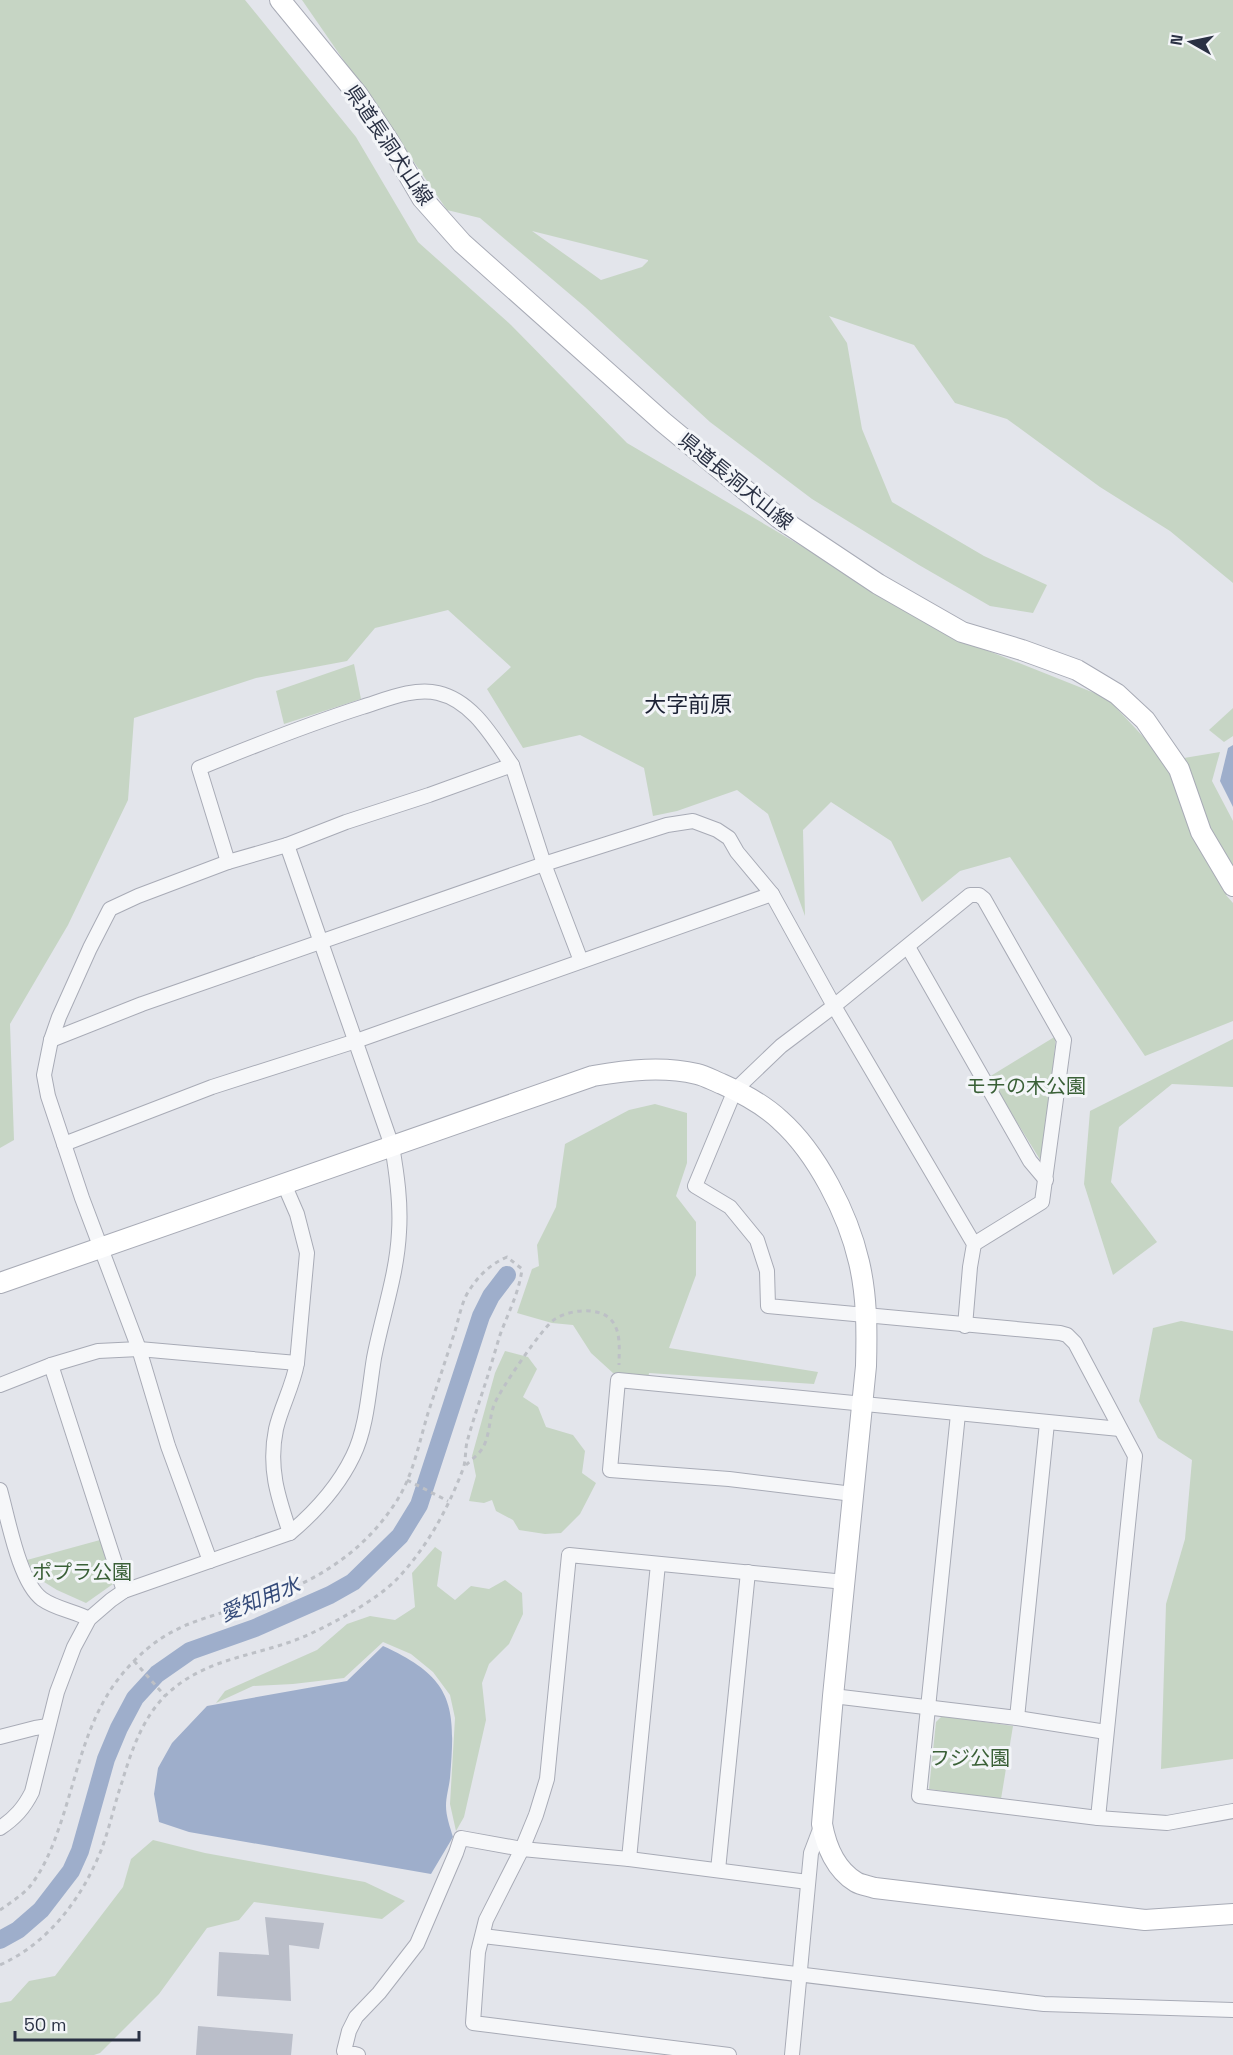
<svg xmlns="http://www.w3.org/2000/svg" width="1233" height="2055" font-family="'Space Grotesk','Noto Sans JP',sans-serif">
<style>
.green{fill:#c6d5c4;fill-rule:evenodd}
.water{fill:#9eaecb}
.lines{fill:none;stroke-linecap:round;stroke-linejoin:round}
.canal{stroke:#9eaecb;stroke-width:18}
.building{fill:#babec9}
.street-casing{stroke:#a8abb6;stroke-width:16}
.secondary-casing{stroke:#a8abb6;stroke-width:22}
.path{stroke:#bdc0c6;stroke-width:3;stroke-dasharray:4.5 4.5;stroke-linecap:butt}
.street{stroke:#f6f7f9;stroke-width:14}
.secondary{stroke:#fff;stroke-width:20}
.labels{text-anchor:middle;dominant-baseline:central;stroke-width:6;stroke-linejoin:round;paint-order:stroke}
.street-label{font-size:20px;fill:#2a3144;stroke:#f3f5f8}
.park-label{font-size:20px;fill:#3a6037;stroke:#f3f5f8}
.water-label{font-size:21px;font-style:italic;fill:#344a79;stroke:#f3f5f8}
.quarter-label{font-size:22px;fill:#1c2235;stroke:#f3f5f8}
</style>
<rect width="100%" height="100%" fill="#e3e5eb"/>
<g class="green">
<path d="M0,0H245L356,137L418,242L511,325L627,443L961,640L1107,698L1166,761L1220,752L1212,781L1233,821V892L1226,895L1233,903V1021L1145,1056L1010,857L960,871L922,902L891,841L831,802L803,830L805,916L768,814L737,790L677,811L653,816L644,768L580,735L523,748L487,689L511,667L448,610L375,628L347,661L256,678L134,718L128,800L68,925L10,1024L14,1140L0,1148Z"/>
<path d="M302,0H1233V583L1170,531L1100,487L1007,419L955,403L914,345L829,316L847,343L862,429L892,502L984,556L1047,585L1033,613L990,606L919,565L812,499L710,422L585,307L480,218L447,210ZM532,231L648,260V261L642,267L601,280Z"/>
<path d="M354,664L361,699L284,724L276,691Z"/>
<path d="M1233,708V736L1224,742L1209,730Z"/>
<path d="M1056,1036L1044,1166L989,1077Z"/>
<path d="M1233,1039V1087L1172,1084L1119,1127L1111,1182L1157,1242L1113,1275L1084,1184L1090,1111Z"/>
<path d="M655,1104L687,1113V1163L676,1196L696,1222V1275L669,1348L818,1372L814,1384L649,1373L648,1380L613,1373L591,1353L573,1325L552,1323L517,1313L532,1269L539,1266L537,1245L556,1207L565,1144L629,1110Z"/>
<path d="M1181,1321L1233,1331V1759L1161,1769L1166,1604L1185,1539L1192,1460L1158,1438L1139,1401L1153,1328Z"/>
<path d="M505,1351L528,1357L537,1369L523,1397L538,1407L546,1427L573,1435L585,1451L582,1473L596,1483L580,1514L561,1533L545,1534L519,1530L513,1520L496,1511L492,1500L484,1503L469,1501L476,1476L472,1456L495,1373Z"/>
<path d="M100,1540L113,1584L86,1603L57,1590L36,1577L27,1560Z"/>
<path d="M435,1547L442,1552L437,1586L455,1600L471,1586L489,1589L505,1580L522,1593L523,1614L509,1644L489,1664L482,1683L486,1720L464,1817L456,1831L450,1804L455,1718L450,1695L433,1672L411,1654L383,1642L344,1678L293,1684L253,1686L216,1703L225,1691L317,1650L347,1624L370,1616L395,1620L415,1607L412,1573Z"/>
<path d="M942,1716L1013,1726L1001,1799L929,1789L936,1722Z"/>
<path d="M153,1840L205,1853L365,1882L405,1901L382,1919L254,1902L239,1920L207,1928L159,1994L100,2053L94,2055H0V2003L11,2001L29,1981L55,1976L123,1887L131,1859Z"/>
</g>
<g class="water">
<path d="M1233,745V807L1220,781L1228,748Z"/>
<path d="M383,1646C454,1678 456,1706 450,1778C449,1787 446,1797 446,1806C446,1816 450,1827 453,1837L431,1874L189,1832L159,1822L154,1794L158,1768L172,1743L207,1706L347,1681Z"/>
</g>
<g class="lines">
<path class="canal" d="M0,1940L18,1930L41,1910L71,1871L80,1851L106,1759L119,1728L135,1698L157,1674L190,1651L255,1628L330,1595L353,1582L400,1536L419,1505L481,1316L491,1296L507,1275"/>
</g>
<g class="building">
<path d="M265,1917L324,1923L319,1949L289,1945L291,2001L217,1996L219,1952L269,1955Z"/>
<path d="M198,2026L293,2034L291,2055H196Z"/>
</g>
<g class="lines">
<defs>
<g id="street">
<path d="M228,862L199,768C253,746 306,725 362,707C385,700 414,687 438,693C473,701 493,738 512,765"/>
<path d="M908,947L1030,1161L1046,1180"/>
<path d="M51,1040L142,1004L544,864L667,825L693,821L717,830L729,838L737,852L772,894L834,1006L974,1244L970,1267L965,1326"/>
<path d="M64,1144L212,1087L356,1041L772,894"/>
<path d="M284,1184L297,1214L307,1253L297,1363C293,1386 281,1407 276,1429C268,1468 278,1497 290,1533"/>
<path d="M974,1244L1042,1202L1064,1040L984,899L979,895H970L834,1006L781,1046L735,1090L695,1186L730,1207L757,1240L767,1271L768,1306L1060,1333L1067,1335L1075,1343L1135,1456L1098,1818"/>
<path d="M51,1365L124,1591"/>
<path d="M0,1385L51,1365L98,1351L139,1349L297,1363"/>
<path d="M958,1414L919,1796L1098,1818L1167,1823L1233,1811"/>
<path d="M0,1490C8,1518 19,1582 42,1599C56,1609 74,1611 89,1619"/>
<path d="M853,1494L729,1479L610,1470L618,1380L1120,1429"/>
<path d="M210,1561L168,1446L139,1349L82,1198L48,1096L44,1075L51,1040L59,1017L90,948L110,909L138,896L228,862L287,845L346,822L429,795L512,765L544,864L581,961"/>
<path d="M833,1696L1017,1718L1106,1732"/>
<path d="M1017,1718L1047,1423"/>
<path d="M0,1737L35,1728L48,1726"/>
<path d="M0,1828C15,1818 24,1808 32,1792L57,1692L74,1647L89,1619L111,1600L124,1591L290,1533C315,1512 339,1485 353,1456C367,1428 369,1388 374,1358C382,1316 397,1275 399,1232C401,1203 397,1175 392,1146L287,845"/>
<path d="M629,1859L658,1564"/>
<path d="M718,1870L748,1572"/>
<path d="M483,1936L1044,2004L1233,2010"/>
<path d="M358,2055L344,2051L349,2031L356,2017L379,1993L417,1944L456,1853L461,1838L522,1849L629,1859L808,1882"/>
<path d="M729,2055L473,2023L478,1952L486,1920L522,1849L536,1815L547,1779L569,1555L845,1582"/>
<path d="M792,2055L811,1853L822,1824"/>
</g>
<g id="secondary">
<path d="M280,0L358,95L388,140L422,198L462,243L663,422L779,518L878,584L962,632L1022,650L1077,670L1117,694L1145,720L1179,769L1201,832L1233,886"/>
<path d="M0,1283L593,1076C628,1070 663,1066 697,1074C706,1076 714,1081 722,1084C742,1093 764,1105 780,1120C817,1153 848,1214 859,1262C867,1296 867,1330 866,1366L833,1696L822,1824C826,1846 836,1870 856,1882C861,1885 869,1886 875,1888L1145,1920L1233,1914"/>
</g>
</defs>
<use href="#street" class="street-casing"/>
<use href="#secondary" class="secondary-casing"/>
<g class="path">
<path d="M466,1465C471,1460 478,1455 482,1449C490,1437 489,1418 494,1405C499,1391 544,1325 555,1319C570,1310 594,1307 608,1317C622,1328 619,1349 619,1365"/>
<path d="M407,1480L448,1501"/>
<path d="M134,1661L165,1696"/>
<path d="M0,1910C10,1903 24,1894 31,1885C46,1865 54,1843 62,1819C81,1761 89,1706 134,1661C170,1624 204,1619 250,1604C310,1585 361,1556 396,1502C413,1476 419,1443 428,1413C437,1386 446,1359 455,1331C459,1318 462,1300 470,1289C480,1274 491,1264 507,1257L522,1269C519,1293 508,1313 500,1335C496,1348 492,1362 488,1375C481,1397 473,1420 467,1442C465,1451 466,1461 463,1469C448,1509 426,1549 396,1580C376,1600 339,1620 314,1632C264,1657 208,1654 165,1696C142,1719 131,1752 122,1782C114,1805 109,1831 100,1853C80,1901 48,1943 0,1965"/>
</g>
<use href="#street" class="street"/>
<use href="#secondary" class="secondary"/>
</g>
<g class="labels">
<g class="street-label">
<text transform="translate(389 145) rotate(56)">県道長洞犬山線</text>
<text transform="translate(736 481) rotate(39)">県道長洞犬山線</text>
</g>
<g class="park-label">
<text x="1026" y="1086">モチの木公園</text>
<text x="82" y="1572">ポプラ公園</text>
<text x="970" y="1758">フジ公園</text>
</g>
<g class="water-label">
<text transform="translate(260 1599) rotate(-22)">愛知用水</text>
</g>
<g class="quarter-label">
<text x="688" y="704">大字前原</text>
</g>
</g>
<g transform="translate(1191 42) rotate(279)" stroke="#f3f5f8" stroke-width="4.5" paint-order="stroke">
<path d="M0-4.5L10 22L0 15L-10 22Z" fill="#2a3144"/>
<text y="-9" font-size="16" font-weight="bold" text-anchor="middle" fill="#2a3144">N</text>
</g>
<path d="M15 2031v9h124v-9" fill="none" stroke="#2a3144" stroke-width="3"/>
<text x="24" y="2031" font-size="18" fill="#2a3144" stroke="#f3f5f8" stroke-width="4.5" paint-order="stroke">50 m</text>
</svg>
